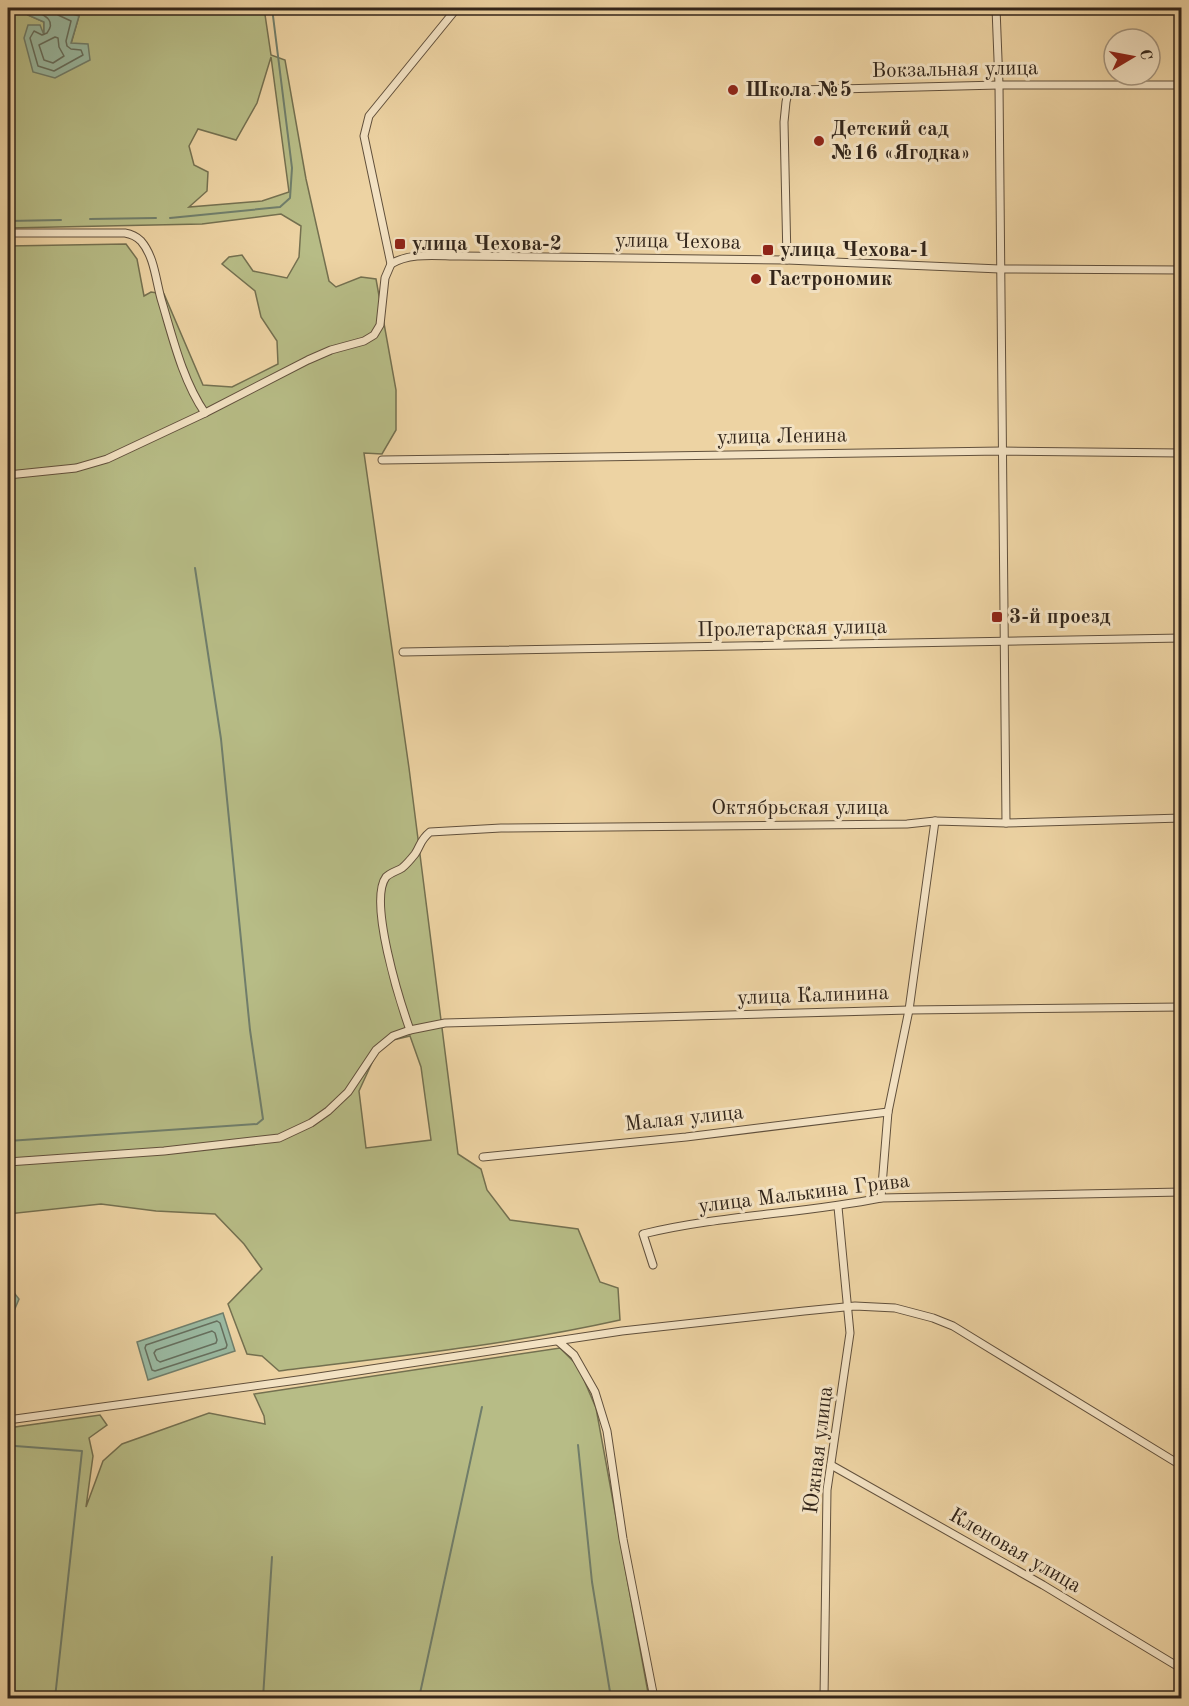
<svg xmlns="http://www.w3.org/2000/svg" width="1189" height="1706" font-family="'Old Standard TT',serif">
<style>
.green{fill:#b7bc86;stroke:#747050;stroke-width:1.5;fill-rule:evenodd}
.water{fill:#9ab9a1;stroke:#707e6b;stroke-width:1.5}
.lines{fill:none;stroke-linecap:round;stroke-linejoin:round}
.shore{stroke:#666f5e;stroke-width:1.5}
.stream{stroke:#707e6b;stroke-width:2}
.minor-casing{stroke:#61503c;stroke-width:9}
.minor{stroke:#f3e2c3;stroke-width:7}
.poi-dot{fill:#8f2418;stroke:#f3e2c3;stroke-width:2}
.labels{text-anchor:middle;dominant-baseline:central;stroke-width:6;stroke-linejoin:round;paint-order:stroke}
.street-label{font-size:21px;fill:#32251a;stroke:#f3e2c3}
.poi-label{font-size:21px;font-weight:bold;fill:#32251a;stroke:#f3e2c3;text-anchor:start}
</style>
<rect width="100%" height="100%" fill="#edd3a3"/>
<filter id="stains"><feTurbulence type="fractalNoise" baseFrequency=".00333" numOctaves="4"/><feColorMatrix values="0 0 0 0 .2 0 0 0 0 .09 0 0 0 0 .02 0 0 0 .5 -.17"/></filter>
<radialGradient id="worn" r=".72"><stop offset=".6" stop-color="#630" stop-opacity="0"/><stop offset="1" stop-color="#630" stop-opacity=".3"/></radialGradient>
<g class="green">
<path d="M8,8H29L28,15L44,22V38H24L71,44L79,16L54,8H199L203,14L221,8H264L271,55L285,60L306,179L329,281L336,287L361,277L376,279L396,390V430L382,454L364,453L409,768L458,1154L481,1169L487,1190L510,1220L578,1229L600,1282L618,1288L620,1320C508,1345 393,1357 279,1371L262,1356L247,1354L228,1304L262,1269L244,1244L215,1214L156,1211L101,1204L8,1214V246L126,244L137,259L144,296L151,292L164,294L203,385L232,387L278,364L277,341L261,317L255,291L222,264L229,257L242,255L253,271L287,278L299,257L301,226L281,214L202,224L8,228ZM271,57L289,192L262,201L189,207L207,191L208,172L194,165L189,146L198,129L236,140L257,103ZM410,1036L421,1067L431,1140L366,1148L359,1091L376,1054L393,1040Z"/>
<path d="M560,1348L578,1366L596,1408L649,1698H8V1428L100,1415L107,1425L89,1438L93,1456L86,1507L103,1461L122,1444L209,1413L265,1424L264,1416L254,1394Z"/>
</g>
<g class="water">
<path d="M29,8H54L79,16L71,43L88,44L90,60L55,78L33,72L24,38L28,25H40L44,35V22L28,15Z"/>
<path d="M8,1285L19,1299L8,1325Z"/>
<path d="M223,1313L235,1351L148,1380L137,1342Z"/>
</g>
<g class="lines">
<g class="shore">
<path d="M34,8L36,11C46,16 56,21 47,33L42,35L34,31L30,38L38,66L54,71L83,55L81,50L71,49L67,46L66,41L71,21L58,15L55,8"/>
<path d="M55,37L58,38L59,47L64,56L53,63L44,60L39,45Z"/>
<path d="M217,1321L220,1323L227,1345L226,1348L155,1371L152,1370L145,1348L146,1345Z"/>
<path d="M212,1331L215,1333L217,1340L216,1343L160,1362L157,1360L154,1353L156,1350Z"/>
</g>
<g class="stream">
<path d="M170,218L280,207L290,198L292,168L272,8"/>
<path d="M90,219L156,218"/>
<path d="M8,221L61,220"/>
<path d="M8,1141L257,1124L263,1119L250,1030L221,739L195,568"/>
<path d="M578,1445L592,1582L611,1698"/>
<path d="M15,1446L82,1451L55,1698"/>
<path d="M263,1698L272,1557"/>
<path d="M419,1698L482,1407"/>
</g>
<defs>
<g id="minor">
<path d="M996,8L999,85L1006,823"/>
<path d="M8,233H125C131,234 137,237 141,241C155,257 156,283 162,302C173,339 183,381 205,413"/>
<path d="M787,260L784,122L786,102L788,93L799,90L999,85H1182"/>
<path d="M391,264C410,252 437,256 459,256L787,260L1000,269L1182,270"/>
<path d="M382,460L1002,451L1182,453"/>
<path d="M8,475L76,468L107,459L205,413L308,360L331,350L364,341L374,335L380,325L385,278L391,264L364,136L369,116L457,8"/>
<path d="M403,652L1182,638"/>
<path d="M410,1030C400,1002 368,901 386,877C390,873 397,871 402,868C407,864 411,859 415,854C421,845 420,840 430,832L501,828L907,824L935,821L1006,823L1182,818"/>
<path d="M483,1157L686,1137L888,1112"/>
<path d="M8,1162L164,1151L279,1138L311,1123L328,1111L348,1092L376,1050L393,1036L410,1030L445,1023L909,1010L1182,1007"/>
<path d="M881,1198L888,1112L909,1010L935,821"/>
<path d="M653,1265L643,1234C721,1215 802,1214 881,1198L1182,1192"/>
<path d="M558,1341L574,1355L595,1392L607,1431L623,1539L654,1698"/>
<path d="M8,1420L305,1379L622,1331L804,1311L855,1306L895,1308L933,1318L953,1326L1182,1466"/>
<path d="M831,1465L1043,1585L1182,1669"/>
<path d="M824,1698L827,1490L850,1333L838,1207"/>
</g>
</defs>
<use href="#minor" class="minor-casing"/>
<use href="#minor" class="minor"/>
</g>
<g class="poi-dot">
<circle cx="733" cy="90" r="6"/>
<circle cx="819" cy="141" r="6"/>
<rect x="394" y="238" width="12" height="12" rx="3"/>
<rect x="762" y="244" width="12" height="12" rx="3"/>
<circle cx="756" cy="279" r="6"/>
<rect x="991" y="611" width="12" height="12" rx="3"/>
</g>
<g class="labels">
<g class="street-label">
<text transform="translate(955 70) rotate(-1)">Вокзальная улица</text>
<text transform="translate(678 242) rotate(1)">улица Чехова</text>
<text transform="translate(782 437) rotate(-1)">улица Ленина</text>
<text transform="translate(792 629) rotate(-1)">Пролетарская улица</text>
<text x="800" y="808">Октябрьская улица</text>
<text transform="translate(813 996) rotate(-2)">улица Калинина</text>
<text transform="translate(684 1119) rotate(-6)">Малая улица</text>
<text transform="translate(804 1194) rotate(-7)">улица Малькина Грива</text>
<text transform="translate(819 1450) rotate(-83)">Южная улица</text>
<text transform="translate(1015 1551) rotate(30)">Кленовая улица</text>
</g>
<g class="poi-label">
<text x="745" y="90">Школа №5</text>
<text x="831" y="129">Детский сад<tspan x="831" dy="24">№16 «Ягодка»</tspan></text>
<text x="412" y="244">улица Чехова-2</text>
<text x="780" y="250">улица Чехова-1</text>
<text x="768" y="279">Гастрономик</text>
<text x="1009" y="617">3-й проезд</text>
</g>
</g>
<rect width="1189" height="1706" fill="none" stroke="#edd3a3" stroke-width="30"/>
<rect x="9" y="9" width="1171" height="1688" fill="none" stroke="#32251a" stroke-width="3"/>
<rect x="15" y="15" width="1159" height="1676" fill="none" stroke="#32251a" stroke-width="1.5"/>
<g transform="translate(1132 57) rotate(80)"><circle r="28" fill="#f3e2c3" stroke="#a6967f" stroke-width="1.5"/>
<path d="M0-4.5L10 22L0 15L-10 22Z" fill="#8f2418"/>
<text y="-9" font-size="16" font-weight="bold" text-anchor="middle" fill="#32251a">С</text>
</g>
<rect width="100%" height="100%" filter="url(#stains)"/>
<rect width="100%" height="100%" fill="url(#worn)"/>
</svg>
